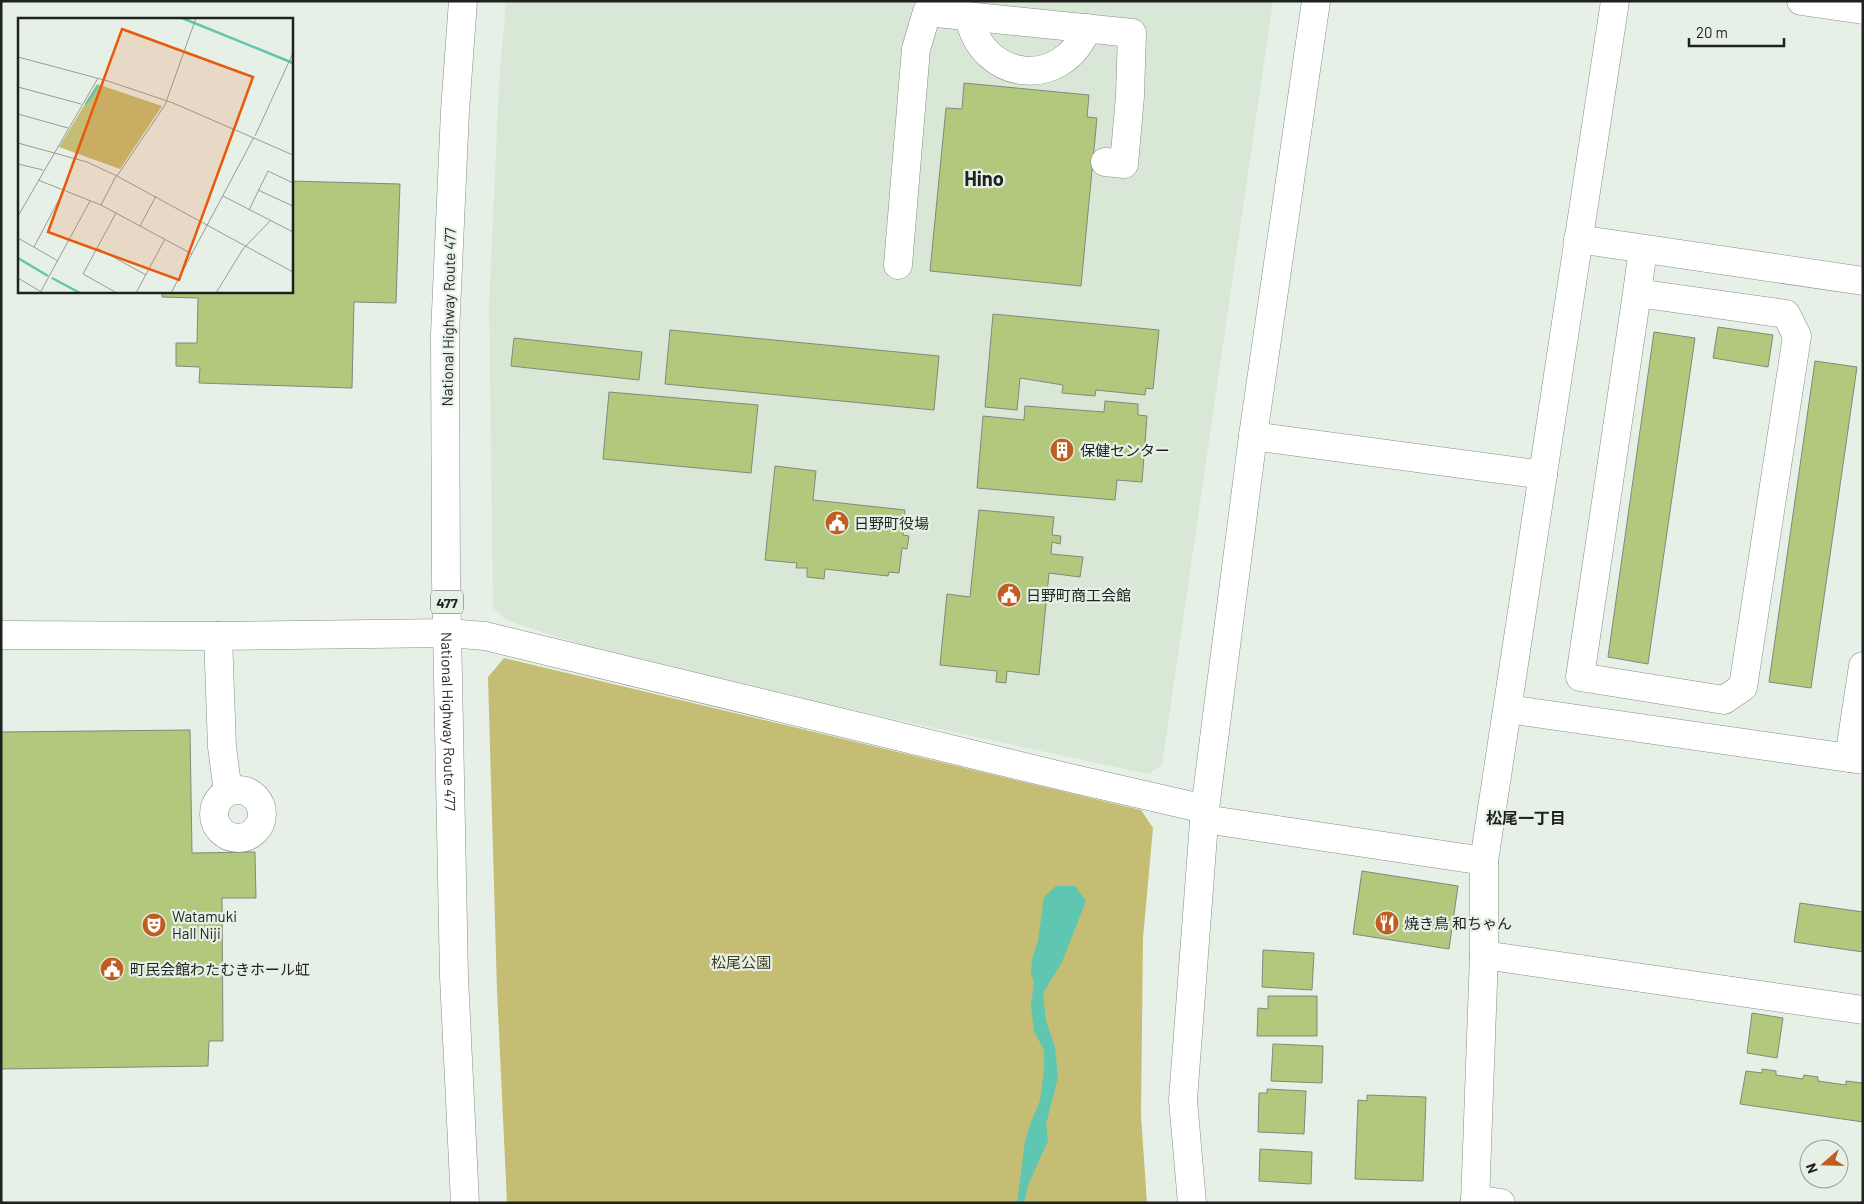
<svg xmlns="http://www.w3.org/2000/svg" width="1864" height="1204" font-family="Barlow,'Noto Sans JP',sans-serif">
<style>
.built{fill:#d9e7d6}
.green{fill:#c4bd73}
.water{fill:#5ec6b1}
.building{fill:#b1c87d;stroke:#84887c}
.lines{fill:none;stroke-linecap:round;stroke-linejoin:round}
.minor-casing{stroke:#868f85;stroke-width:29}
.highway-casing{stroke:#868f85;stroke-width:29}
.minor{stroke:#fff;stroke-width:28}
.highway{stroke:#fff;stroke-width:28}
.labels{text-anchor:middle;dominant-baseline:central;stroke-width:4.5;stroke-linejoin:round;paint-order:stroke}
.shield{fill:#e7f0e6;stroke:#5a5f59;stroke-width:1}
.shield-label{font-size:14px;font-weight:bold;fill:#1e211d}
.street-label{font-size:15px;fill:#1e211d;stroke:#e7f0e6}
.poi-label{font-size:15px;fill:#1e211d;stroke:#e7f0e6;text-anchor:start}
.park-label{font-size:15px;fill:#423e1b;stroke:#e7f0e6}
.neighbourhood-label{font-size:16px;font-weight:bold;fill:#1e211d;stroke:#e7f0e6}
.district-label{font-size:20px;font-weight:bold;fill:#1e211d;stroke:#e7f0e6}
.inset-river{fill:none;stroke:#5ec6b1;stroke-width:2.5}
.inset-road{fill:none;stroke:#979d96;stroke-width:1}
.view{fill:#e8590c;fill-opacity:0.15;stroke:#e8590c;stroke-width:2.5}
.inset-edge{fill:none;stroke:#1e211d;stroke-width:2.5}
</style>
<rect width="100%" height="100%" fill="#e7f0e6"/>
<path class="built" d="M506,1H1273L1162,765L1148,774L644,665L506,620L493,608L489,307L499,84Z"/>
<path class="green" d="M504,658L1141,810L1153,828L1143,938L1141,1115L1147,1203H507L497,990L488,677Z"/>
<path class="water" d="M1056,886H1075L1086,901L1062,962L1043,993L1046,1021L1055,1047L1058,1077L1046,1124L1048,1141L1028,1185L1024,1203H1017L1025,1141L1031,1122L1040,1101L1044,1071V1050L1034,1031L1031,1006L1034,982L1031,973L1032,960L1038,941L1044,897Z"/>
<g class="building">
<path d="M964,83L1089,95L1087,117L1097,118L1081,286L930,271L946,108L962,109Z"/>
<path d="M291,181L400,184L396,303L354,302L352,388L199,383L200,367L176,366V343H197L198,298L162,297V291H291Z"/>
<path d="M993,314L1159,330L1153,389L1146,388L1145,395L1096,390L1095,396L1062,393L1063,385L1020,378L1017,410L985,407Z"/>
<path d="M1718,327L1773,335L1768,367L1713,358Z"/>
<path d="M670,330L939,356L934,410L665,384Z"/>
<path d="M1654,332L1695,338L1648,664L1608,657Z"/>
<path d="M514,338L642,352L639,380L511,366Z"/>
<path d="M1815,361L1857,367L1811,688L1769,682Z"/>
<path d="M609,392L758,405L751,473L603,459Z"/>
<path d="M1105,401L1138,404V415L1147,416L1142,482L1117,480L1115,500L977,488L983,416L1024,420L1025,406L1104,412Z"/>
<path d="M775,466L816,471L813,500L905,510L903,535L909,536L907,549L902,548L899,573L889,572L888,576L825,569L824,579L807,577V568H796L797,563L765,560Z"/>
<path d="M979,510L1054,517L1052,535L1061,536L1060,544L1052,542L1051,554L1083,557L1080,577L1049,573L1039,675L1007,671L1006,683L996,682L997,671L940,665L947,594L970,597Z"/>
<path d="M190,730L192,853L255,852L256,898H222L223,1041H209L208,1066L1,1069V732Z"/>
<path d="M1362,871L1458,886L1449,949L1353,934Z"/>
<path d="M1800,903L1863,912V952L1794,942Z"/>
<path d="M1263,950L1314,953L1312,990L1262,987Z"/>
<path d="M1268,996H1317V1036H1257L1258,1008L1268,1009Z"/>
<path d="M1752,1013L1783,1018L1777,1058L1747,1053Z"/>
<path d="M1273,1044L1323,1046L1322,1083L1271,1081Z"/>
<path d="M1762,1069L1776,1071V1075L1803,1079L1804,1075L1818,1077V1081L1846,1085V1081L1862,1083L1863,1122L1740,1104L1746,1071L1762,1073Z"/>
<path d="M1267,1089L1306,1091L1304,1134L1258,1132L1259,1093H1267Z"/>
<path d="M1367,1095L1426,1097L1423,1181L1355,1179L1358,1100L1367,1101Z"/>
<path d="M1260,1149L1312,1152L1311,1184L1259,1181Z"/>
</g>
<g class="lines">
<defs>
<g id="minor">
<path d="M1801,1L1863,10"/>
<path d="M969,16C981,82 1063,91 1087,28"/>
<path d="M1578,239L1863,281"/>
<path d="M898,265L916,49L927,12L1132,33L1130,96L1124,164L1105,162"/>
<path d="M1637,293L1786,314L1797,336L1743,687L1724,700L1580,677L1637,293L1643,249"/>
<path d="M1253,436L1543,475"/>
<path d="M1,635L218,636L448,633L485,636L1066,777L1205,809"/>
<path d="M218,636L222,747L228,792"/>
<path d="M1508,709L1863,760"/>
<path d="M1849,758L1863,666"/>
<circle cx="238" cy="814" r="24"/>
<path d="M1204,819L1484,861"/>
<path d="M1484,955L1863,1010"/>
<path d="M1475,1199L1501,1203"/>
<path d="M1192,1203L1183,1100L1205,809L1253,436L1316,1"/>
<path d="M1475,1203L1484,955V861L1615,1"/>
</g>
<g id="highway">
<path id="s1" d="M463,1L455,111L445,334L446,579L454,977L465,1203"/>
</g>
</defs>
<use href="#minor" class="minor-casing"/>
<use href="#highway" class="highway-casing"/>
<use href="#minor" class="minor"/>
<use href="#highway" class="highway"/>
</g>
<defs>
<symbol id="building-disc" viewBox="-11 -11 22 22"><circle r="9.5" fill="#c05d22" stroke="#e7f0e6"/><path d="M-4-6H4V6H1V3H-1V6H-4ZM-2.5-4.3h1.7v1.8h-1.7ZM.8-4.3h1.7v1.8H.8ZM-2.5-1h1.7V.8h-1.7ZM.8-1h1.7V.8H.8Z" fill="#fff"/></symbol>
<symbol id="civic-disc" viewBox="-11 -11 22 22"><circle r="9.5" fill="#c05d22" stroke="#e7f0e6"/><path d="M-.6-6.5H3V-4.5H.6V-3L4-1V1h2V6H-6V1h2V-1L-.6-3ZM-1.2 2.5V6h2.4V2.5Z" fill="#fff"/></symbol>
<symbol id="restaurant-disc" viewBox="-11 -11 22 22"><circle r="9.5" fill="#c05d22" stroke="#e7f0e6"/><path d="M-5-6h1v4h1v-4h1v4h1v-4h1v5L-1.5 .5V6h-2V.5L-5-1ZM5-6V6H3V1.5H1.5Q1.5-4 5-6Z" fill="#fff"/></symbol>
<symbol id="theatre-disc" viewBox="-11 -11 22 22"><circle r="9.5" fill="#c05d22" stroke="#e7f0e6"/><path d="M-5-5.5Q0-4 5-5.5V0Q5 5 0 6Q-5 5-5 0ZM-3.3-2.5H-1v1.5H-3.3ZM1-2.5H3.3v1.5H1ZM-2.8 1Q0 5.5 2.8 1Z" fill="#fff"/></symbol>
</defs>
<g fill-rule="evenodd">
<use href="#building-disc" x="1048" y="436" width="28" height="28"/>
<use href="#civic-disc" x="823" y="509" width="28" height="28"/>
<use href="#civic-disc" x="995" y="581" width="28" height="28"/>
<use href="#restaurant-disc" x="1373" y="909" width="28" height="28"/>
<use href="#theatre-disc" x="140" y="911" width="28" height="28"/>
<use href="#civic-disc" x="98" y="955" width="28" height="28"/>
</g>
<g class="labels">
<rect class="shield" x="431" y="590.5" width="32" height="23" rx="4"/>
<g class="shield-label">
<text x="447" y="602">477</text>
</g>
<g class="street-label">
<text transform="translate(448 317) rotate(-89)">National Highway Route 477</text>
<text stroke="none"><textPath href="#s1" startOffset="721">National Highway Route 477</textPath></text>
</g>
<g class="poi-label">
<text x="1080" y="450">保健センター</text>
<text x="854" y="523">日野町役場</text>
<text x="1026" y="595">日野町商工会館</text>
<text x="172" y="916">Watamuki<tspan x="172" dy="17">Hall Niji</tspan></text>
<text x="1404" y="923">焼き鳥 和ちゃん</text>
<text x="130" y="969">町民会館わたむきホール虹</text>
</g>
<g class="park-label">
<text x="741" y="962">松尾公園</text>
</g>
<g class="neighbourhood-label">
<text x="1526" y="817">松尾一丁目</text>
</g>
<g class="district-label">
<text x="984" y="178">Hino</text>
</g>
</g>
<g transform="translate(18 18)">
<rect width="275" height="275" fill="#e7f0e6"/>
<path d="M79,66L144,88L102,151L41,129Z" fill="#c4bd73"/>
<path class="inset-river" d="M164,0L275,45M68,86L80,68M0,240L30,258M34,260L62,275"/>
<path class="inset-road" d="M0,39L90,63L155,85L275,137M0,69L63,86M0,96L50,110M237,118L275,35M0,125L69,144L99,158L275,254M0,146L25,152M99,158L147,87L178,0M20,162L83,187L174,236M240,172L275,188M205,178L275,214M83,187L98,158M231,192L250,153L275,165M98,195L65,256L99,275M0,198L80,60M122,208L138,178M0,220L40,243M16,229L46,172M79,230L128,257M0,260L25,275M22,275L72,183M118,275L147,221M153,275L236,119M198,275L225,231L252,203"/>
<path class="view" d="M104,11L235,59L161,262L30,214Z"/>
<rect width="275" height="275" class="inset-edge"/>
</g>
<rect width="1864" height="1204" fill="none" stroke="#1e211d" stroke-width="5"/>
<g transform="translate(1824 1164) rotate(250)"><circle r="24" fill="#e7f0e6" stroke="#979d96"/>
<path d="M0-4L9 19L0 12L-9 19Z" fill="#c05d22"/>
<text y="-8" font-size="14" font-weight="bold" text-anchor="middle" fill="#1e211d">N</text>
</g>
<path d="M1689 38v8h95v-8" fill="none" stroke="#1e211d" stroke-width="2.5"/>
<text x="1696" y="38" font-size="15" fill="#1e211d" stroke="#e7f0e6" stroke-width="4" paint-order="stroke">20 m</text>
</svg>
